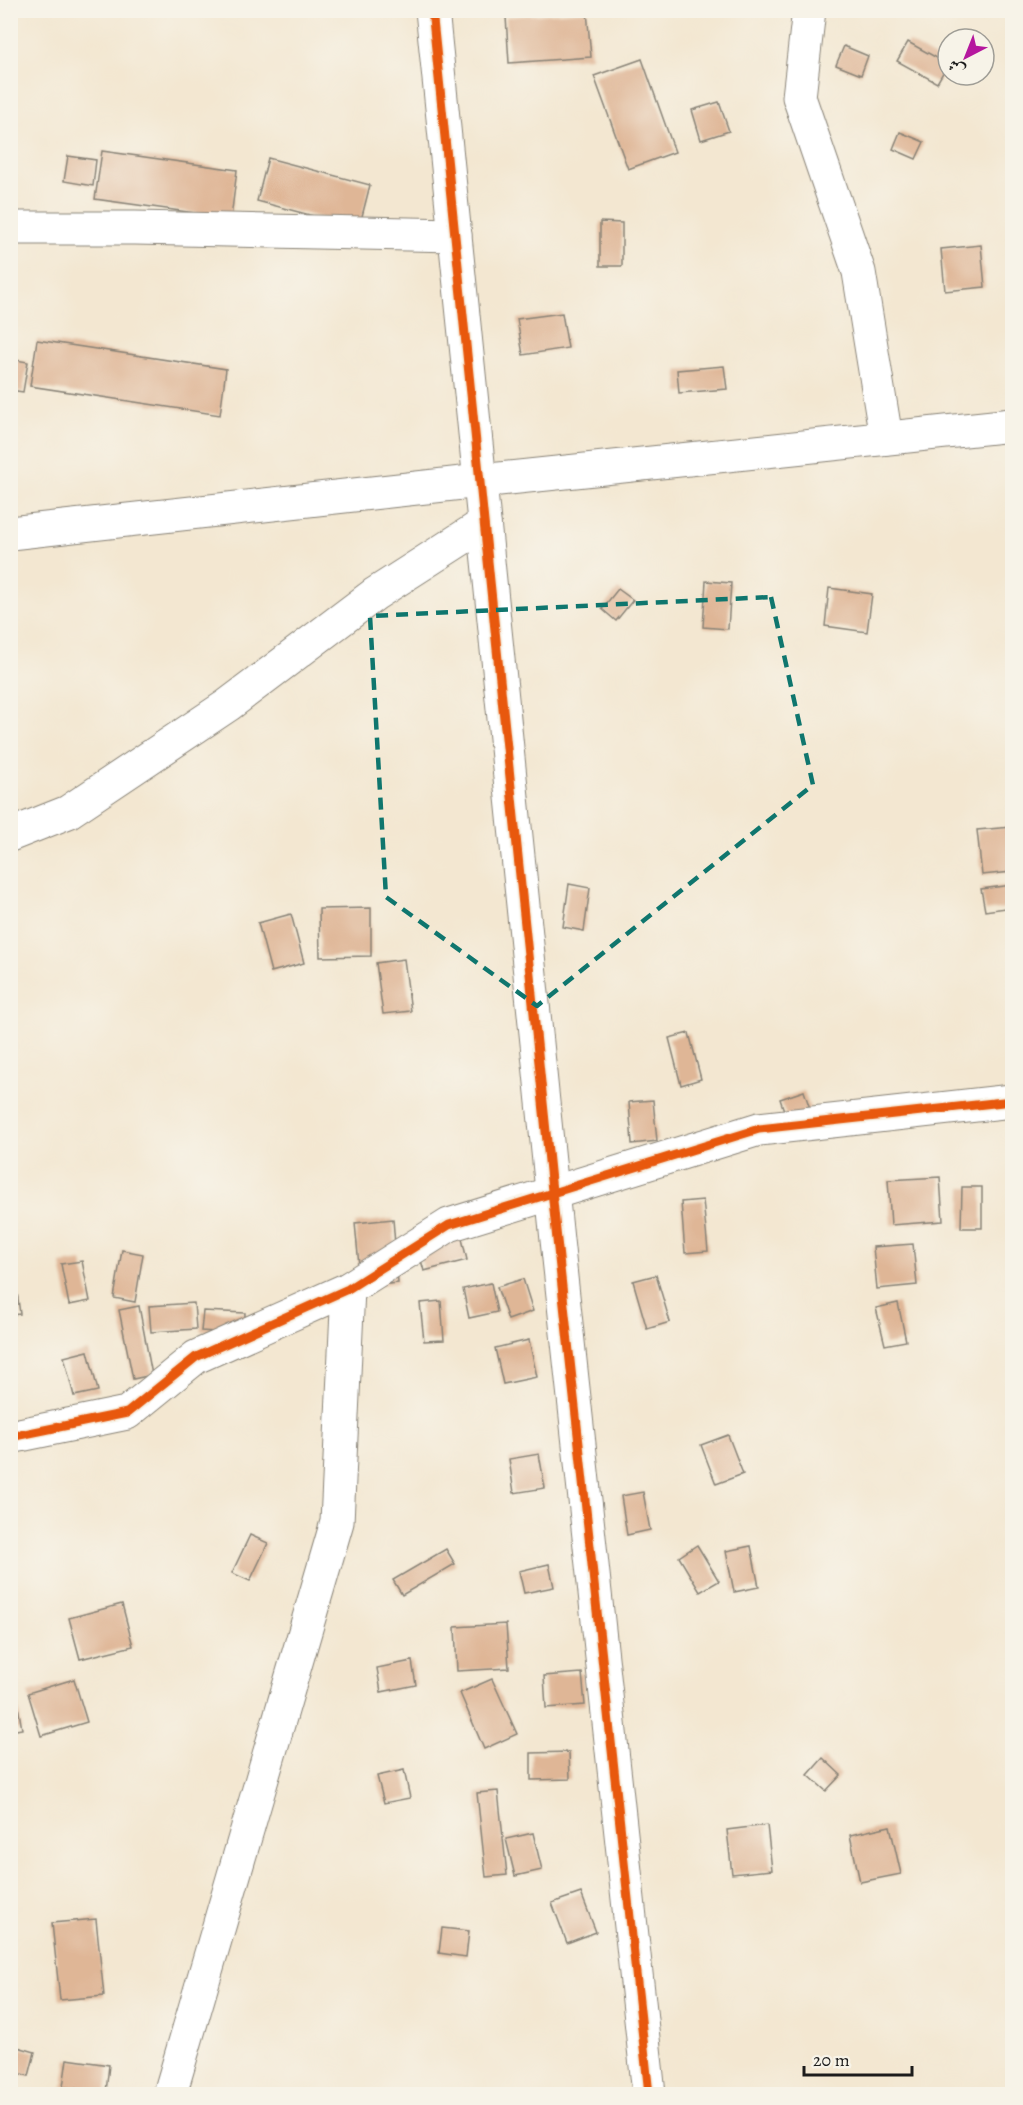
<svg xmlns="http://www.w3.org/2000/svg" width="1023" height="2105" font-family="Alegreya,Amiri,serif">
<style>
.building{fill:#dfb696}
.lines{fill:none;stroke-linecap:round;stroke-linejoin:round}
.minor-casing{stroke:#888276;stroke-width:35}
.minor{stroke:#fff;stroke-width:33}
.cycleway-casing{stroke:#f7f3e8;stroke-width:13}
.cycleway{stroke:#e8590c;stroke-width:9}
.marked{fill:none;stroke:#0f766e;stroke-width:4.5;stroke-dasharray:12 8;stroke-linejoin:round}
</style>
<rect width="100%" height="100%" fill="#f7f3e8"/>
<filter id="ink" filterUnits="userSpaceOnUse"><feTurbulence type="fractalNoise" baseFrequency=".0167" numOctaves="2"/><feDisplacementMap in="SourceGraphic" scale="12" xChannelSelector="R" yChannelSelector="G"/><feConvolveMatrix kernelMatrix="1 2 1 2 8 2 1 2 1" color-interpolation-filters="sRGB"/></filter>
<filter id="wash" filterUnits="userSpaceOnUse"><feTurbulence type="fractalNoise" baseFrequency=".008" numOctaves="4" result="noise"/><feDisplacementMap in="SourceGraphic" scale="24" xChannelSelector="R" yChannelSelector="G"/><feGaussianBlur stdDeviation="1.35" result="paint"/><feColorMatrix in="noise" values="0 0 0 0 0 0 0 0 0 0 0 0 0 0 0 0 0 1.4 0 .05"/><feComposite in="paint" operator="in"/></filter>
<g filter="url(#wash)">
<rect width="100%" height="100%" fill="#f3e7d1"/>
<g id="blocks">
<g class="building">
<path d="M587,11L591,57L509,63L506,17Z"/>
<path d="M908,42L948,64L937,83L897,61Z"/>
<path d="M844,46L868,56L861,75L836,65Z"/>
<path d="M642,59L675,152L628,169L594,76Z"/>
<path d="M719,102L729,131L701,140L692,110Z"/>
<path d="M900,132L924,142L916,159L893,149Z"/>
<path d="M102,151L237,170L231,218L95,199Z"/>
<path d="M68,156L96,160L93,186L64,181Z"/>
<path d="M268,158L370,185L359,228L257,201Z"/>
<path d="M600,222L622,223V266H600Z"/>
<path d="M981,245L985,287L945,291L941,249Z"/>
<path d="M562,313L568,348L523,355L517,319Z"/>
<path d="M37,340L226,369L220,415L30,386Z"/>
<path d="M10,359L28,362L23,392L10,390Z"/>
<path d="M724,366L727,389L679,393L677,370Z"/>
<path d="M706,581L731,583L728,629L703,627Z"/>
<path d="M829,588L872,594L867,632L825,626Z"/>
<path d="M618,589L633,600L616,621L602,609Z"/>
<path d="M1012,827V872L982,875L977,830Z"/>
<path d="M569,884L590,888L584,931L563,927Z"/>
<path d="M1012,885V907L985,911L981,889Z"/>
<path d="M371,908V956L320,957L319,909Z"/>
<path d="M291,914L304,963L271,972L258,923Z"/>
<path d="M404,959L411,1011L383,1014L376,963Z"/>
<path d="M689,1033L701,1079L681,1085L669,1038Z"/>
<path d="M804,1091L818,1132L794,1139L780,1099Z"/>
<path d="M653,1100L657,1141L632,1144L629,1102Z"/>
<path d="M940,1177L943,1221L891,1225L888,1180Z"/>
<path d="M962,1187H982V1228H961Z"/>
<path d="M703,1200L708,1251L685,1253L681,1202Z"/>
<path d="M393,1219L398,1283L361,1287L355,1223Z"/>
<path d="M460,1230L467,1260L424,1271L416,1242Z"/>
<path d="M913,1244L917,1285L877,1289L873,1247Z"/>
<path d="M122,1250L143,1254L135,1302L114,1298Z"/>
<path d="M82,1261L90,1301L69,1305L61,1264Z"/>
<path d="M656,1275L670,1322L647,1329L633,1281Z"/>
<path d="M523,1279L533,1311L508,1320L497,1287Z"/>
<path d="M491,1283L497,1312L469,1318L463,1289Z"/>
<path d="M17,1291L20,1314L10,1315V1292Z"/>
<path d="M441,1301L444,1340L424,1341L420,1303Z"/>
<path d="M194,1303L196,1329L151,1332L149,1306Z"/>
<path d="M898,1303L906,1341L885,1345L876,1308Z"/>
<path d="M139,1306L152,1375L133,1379L119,1310Z"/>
<path d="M203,1311L245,1313L244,1334L201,1331Z"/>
<path d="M529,1340L537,1377L503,1384L495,1348Z"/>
<path d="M88,1351L98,1391L74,1396L64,1357Z"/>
<path d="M728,1435L743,1474L716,1484L701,1445Z"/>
<path d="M539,1454L545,1488L514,1493L509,1459Z"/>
<path d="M643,1492L650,1530L627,1535L621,1496Z"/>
<path d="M250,1535L268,1543L250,1581L232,1573Z"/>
<path d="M697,1545L719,1581L700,1592L679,1557Z"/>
<path d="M751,1546L759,1587L734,1592L726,1551Z"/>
<path d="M446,1549L455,1564L402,1595L393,1580Z"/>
<path d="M549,1564L554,1587L524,1593L519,1571Z"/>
<path d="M122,1604L133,1646L80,1659L69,1618Z"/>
<path d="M506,1624L509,1668L457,1671L455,1627Z"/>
<path d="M412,1661L416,1685L381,1692L377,1668Z"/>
<path d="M582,1673L585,1705L546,1708L544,1676Z"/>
<path d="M74,1679L87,1722L41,1736L28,1693Z"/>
<path d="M492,1679L517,1734L484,1749L460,1693Z"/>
<path d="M17,1701L22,1729L10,1731V1703Z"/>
<path d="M569,1752L570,1779L531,1780V1753Z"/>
<path d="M823,1758L841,1775L826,1791L808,1775Z"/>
<path d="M404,1770L410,1798L384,1803L377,1776Z"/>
<path d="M498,1791L507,1875L486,1877L477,1793Z"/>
<path d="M767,1825L772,1870L732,1874L727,1830Z"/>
<path d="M890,1826L901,1874L860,1882L850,1835Z"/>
<path d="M533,1833L542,1870L515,1876L506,1839Z"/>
<path d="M581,1893L596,1932L567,1943L552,1903Z"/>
<path d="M96,1919L104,1996L60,2000L52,1923Z"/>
<path d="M442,1928L469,1931L466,1957L439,1953Z"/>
<path d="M11,2045L35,2052L29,2076L10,2071Z"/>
<path d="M67,2059L109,2065L106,2092L63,2087Z"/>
</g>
</g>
</g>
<g filter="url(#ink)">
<use href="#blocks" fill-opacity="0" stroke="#888276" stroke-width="1.5"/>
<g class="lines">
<defs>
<g id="minor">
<path d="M432,10L557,1240L649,2094"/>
<path d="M809,10L799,97L859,272L886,438"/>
<path d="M10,228H135L455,235"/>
<path d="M10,533L480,481L1012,425"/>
<path d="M10,835L68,812L228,705L375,594L484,524"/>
<path d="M10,1437L127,1413L196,1357L348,1289L449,1225L759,1129L1012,1101"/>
<path d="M170,2094L337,1522L348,1289"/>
</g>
</defs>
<use href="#minor" class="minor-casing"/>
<use href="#minor" class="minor"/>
<defs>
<g id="cycleway">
<path d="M432,10L557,1240L649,2094"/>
<path d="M10,1437L127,1413L196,1357L348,1289L449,1225L759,1129L1012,1101"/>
</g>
</defs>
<use href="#cycleway" class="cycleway-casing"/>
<use href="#cycleway" class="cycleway"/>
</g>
</g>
<path class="marked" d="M771,597L813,785L537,1006L386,897L370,616Z"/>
<rect width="1023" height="2105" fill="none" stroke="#f7f3e8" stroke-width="36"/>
<g transform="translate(966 57) rotate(222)"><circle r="28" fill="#f7f3e8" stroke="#9f9d96" stroke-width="1.5"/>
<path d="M0-4.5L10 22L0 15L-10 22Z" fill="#b5179e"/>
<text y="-9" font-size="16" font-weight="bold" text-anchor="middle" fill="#1c1c1c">ش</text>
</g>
<path d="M804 2066v9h108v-9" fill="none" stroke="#1c1c1c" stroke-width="3"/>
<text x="813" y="2066" font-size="18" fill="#1c1c1c" stroke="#f7f3e8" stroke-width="4.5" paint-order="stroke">20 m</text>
</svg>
